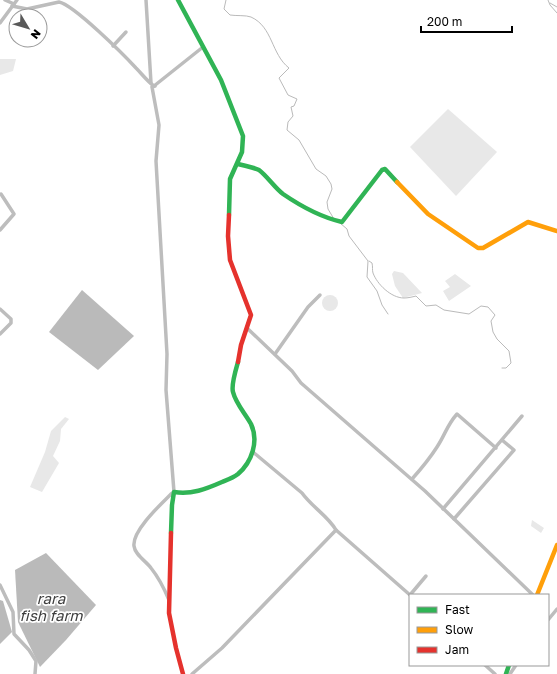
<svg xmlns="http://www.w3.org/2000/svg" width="557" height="674" font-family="'Golos Text',sans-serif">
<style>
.green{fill:#e8e8e8}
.water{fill:#bababa}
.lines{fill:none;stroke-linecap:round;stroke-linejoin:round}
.stream{stroke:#bababa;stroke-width:1}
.street{stroke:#bdbdbd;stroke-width:3.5}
.fast{stroke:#30b455;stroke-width:4.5}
.slow{stroke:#ff9f0a;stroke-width:4.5}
.jam{stroke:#e5322d;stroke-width:4.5}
.labels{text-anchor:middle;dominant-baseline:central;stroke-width:3.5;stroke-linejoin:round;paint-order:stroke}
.water-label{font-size:15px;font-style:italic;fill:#3d3d3d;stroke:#fff}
</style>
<rect width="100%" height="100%" fill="#fff"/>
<g class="green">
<path d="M0,59H16L13,71L0,75Z"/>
<path d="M448,109L497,152L456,196L410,147Z"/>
<path d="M394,271L403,273L422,293L403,298L395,286L392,274Z"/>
<path d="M455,274L471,286L449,301L443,291L450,287L445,281Z"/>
<circle cx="330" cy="303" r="8"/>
<path d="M65,417L69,419L61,429L60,441L53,456L59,463L42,492L30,487L45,452L51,431Z"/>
<path d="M532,520L544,528L541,533L531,526Z"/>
</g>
<g class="water">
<path d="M82,290L134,336L98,370L49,332Z"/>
<path d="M46,553L96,605L66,640L40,667L18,622L15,570Z"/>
<path d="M0,600L3,601L12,632L0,644Z"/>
</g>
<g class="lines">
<g class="stream">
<path d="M226,0L224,9L230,15C236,16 246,15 251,17C273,27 271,54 289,68L279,78L288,95L297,99L294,106L291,107L293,116L288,122L287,130L299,140L316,169L326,176L331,184L332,189L327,202L328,209L334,219"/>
<path d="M548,0L550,5L557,13"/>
<path d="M550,3L557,7"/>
<path d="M340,223L347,229L349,236L368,261L367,277L377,291L382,305L388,314"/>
<path d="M369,261L372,263C373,267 372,270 373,273C377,284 391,298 404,298C408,298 412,297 416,296L426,306L436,305L444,310L469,314L481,306L488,307L495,315L491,321L493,332L497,339L509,351L511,363L506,368H502"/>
</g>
<g class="street">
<path d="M5,0L14,4"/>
<path d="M146,0L151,83"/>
<path d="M12,6L27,9L59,2C74,5 124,55 136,68C142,74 147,81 154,86L203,47"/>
<path d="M0,23L17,0"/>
<path d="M113,46L126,32"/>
<path d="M155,86L152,87L159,125L156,161L167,354L166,390L174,492L171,494C161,504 132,531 134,546C135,555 146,561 151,568C159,578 164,588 169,600"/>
<path d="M0,230L14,214L1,194"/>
<path d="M0,309L11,319V323L0,334"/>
<path d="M247,328L292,371L301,383L425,491L533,595"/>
<path d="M275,354L308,307L320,295"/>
<path d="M253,452L302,493C312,507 328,516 336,530L410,595"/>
<path d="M412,479C421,469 430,458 437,447C445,435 447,425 457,414L496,448"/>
<path d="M443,509L522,416"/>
<path d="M454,519L514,450L502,440"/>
<path d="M0,585L13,612L14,634L29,650L36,661L35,674"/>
<path d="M410,595L426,576"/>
<path d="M548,620L557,609"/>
<path d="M485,665L495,674"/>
<path d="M192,674L222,648L336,530"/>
<path d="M510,674L516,665"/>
</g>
<g class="fast">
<path d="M178,0L221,80L243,136L242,152L230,179L229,215"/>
<path d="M238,164C245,166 253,167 259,170C267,176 275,188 283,194C302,207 320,217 342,222L382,170L385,169L397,182"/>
<path d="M171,533L172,505L174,492C191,495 206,489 222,482C227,480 233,478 238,474C252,462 259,441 251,424C245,413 236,404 233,392C231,385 236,369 238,362"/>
<path d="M506,674L509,665"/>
</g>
<g class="slow">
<path d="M397,182L428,214L478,248H483L528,222L557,231"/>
<path d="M537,595L557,545"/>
</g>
<g class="jam">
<path d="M229,215L228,236L230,260L251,315L241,345L238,362"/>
<path d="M171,533L169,613L176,648L183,674"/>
</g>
</g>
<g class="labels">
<g class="water-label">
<text x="51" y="598">rara<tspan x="51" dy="17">fish farm</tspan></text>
</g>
</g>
<rect x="409" y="594" width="140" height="72" fill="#ffffff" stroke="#999999"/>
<rect x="417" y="607" width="20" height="6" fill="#30b455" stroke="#999999"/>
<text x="445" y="614" font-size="12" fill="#000000">Fast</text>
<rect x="417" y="627" width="20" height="6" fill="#ff9f0a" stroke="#999999"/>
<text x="445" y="634" font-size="12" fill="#000000">Slow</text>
<rect x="417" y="647" width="20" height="6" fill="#e5322d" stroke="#999999"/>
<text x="445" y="654" font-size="12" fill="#000000">Jam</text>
<g transform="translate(28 28) rotate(128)"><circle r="19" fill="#ffffff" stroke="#999999"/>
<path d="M0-3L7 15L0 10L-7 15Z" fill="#595959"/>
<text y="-6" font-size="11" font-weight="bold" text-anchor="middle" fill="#000000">N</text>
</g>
<path d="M421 26v6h91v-6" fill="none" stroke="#000000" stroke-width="2"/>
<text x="427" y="26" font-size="12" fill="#000000" stroke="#ffffff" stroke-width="3" paint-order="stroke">200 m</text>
</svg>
